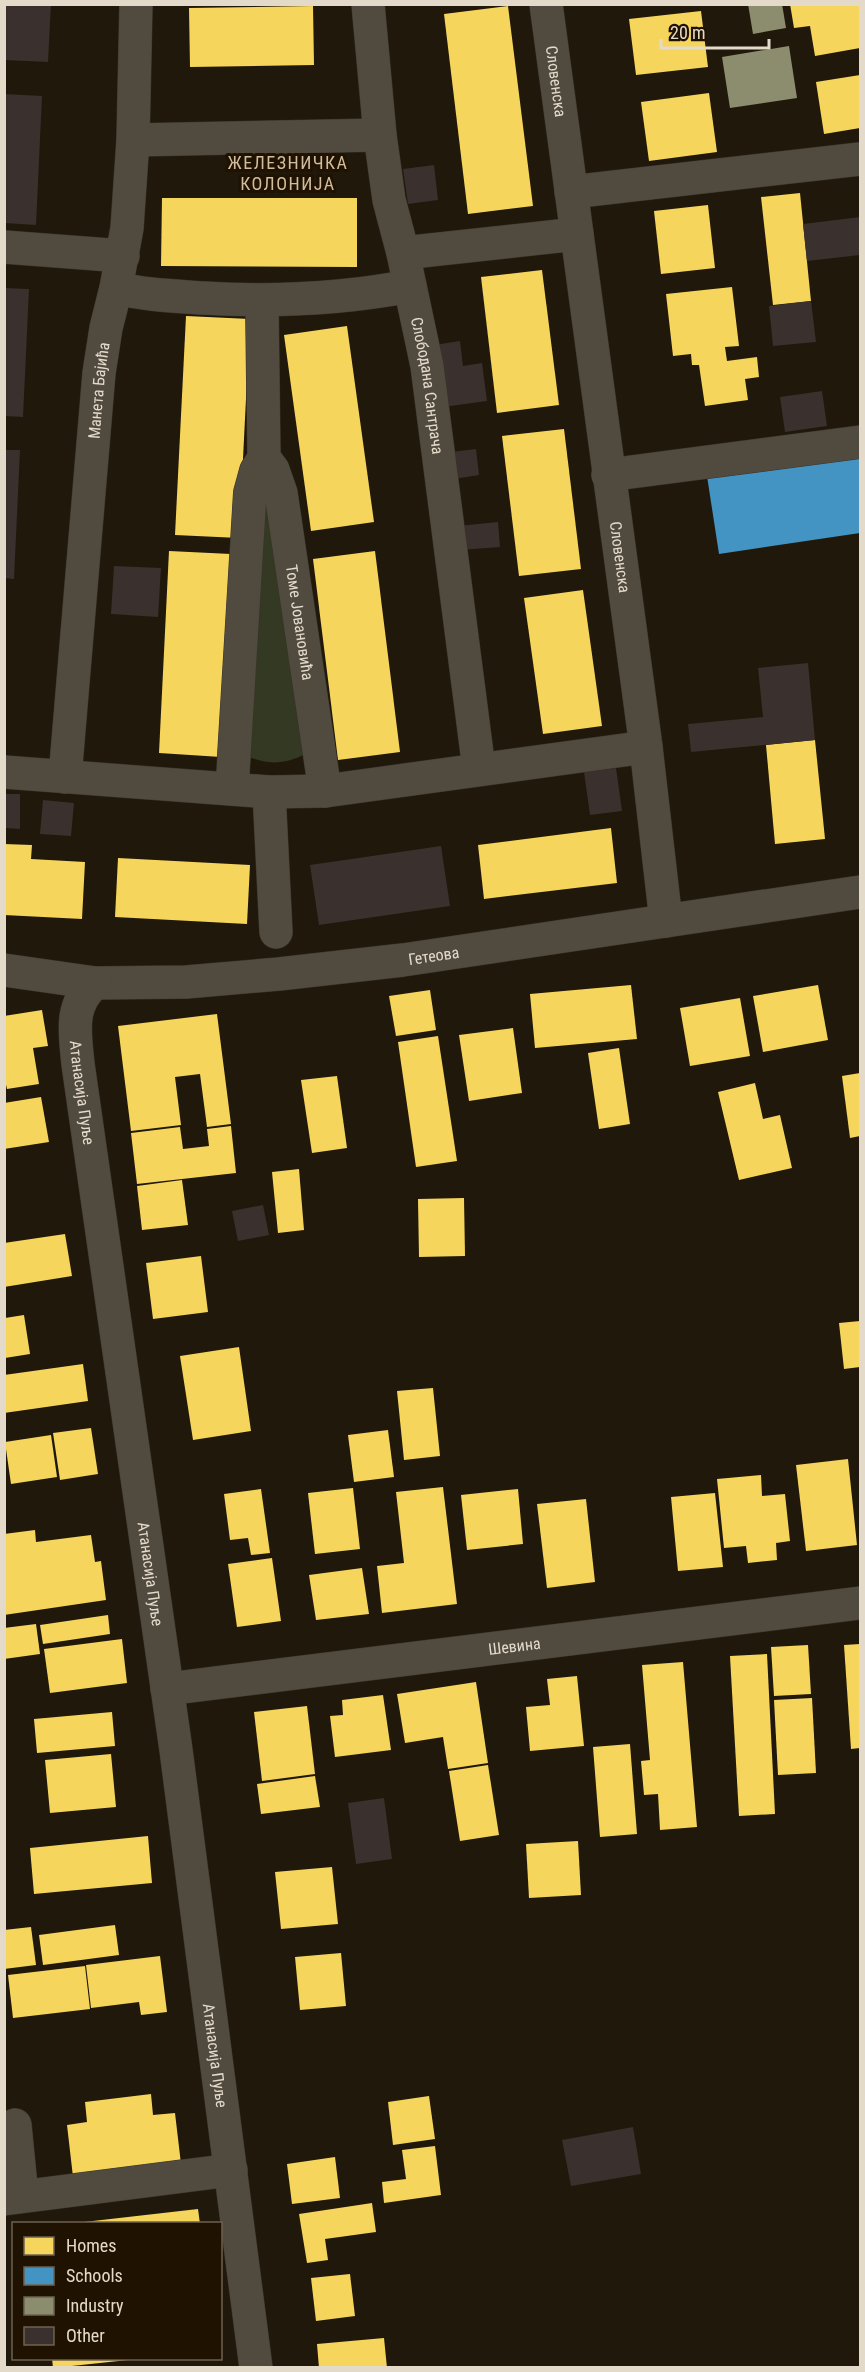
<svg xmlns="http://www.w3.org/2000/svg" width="865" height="2372" font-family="'Roboto Condensed',sans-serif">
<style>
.green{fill:#333922}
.homes{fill:#f6d55c}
.schools{fill:#4393c3}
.industry{fill:#8c8c6e}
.building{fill:#3a302d}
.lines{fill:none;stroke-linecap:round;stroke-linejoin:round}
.minor-casing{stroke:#3a342b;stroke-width:34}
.minor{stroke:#514a3f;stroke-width:33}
.labels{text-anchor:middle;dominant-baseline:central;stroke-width:6;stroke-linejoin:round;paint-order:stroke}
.street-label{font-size:16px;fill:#e4daca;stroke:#201200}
.neighbourhood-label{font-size:18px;letter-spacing:1.5px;fill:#d1bd9d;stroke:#201200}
</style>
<rect width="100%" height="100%" fill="#20180a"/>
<path class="green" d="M263,507H270L305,754C285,765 265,765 245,755Z"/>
<g class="homes">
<path d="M790,4H860V48L815,56L810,26L794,28Z"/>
<path d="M313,6L314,65L190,67L189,8Z"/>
<path d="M508,6L533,206L468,214L444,14Z"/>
<path d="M701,11L708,67L636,75L629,19Z"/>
<path d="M860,75V128L824,134L816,82Z"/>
<path d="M709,93L717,152L649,161L641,102Z"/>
<path d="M800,193L811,301L773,305L761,197Z"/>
<path d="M162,198H357V267L161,266Z"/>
<path d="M708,205L715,268L661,274L654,211Z"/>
<path d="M542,270L559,405L497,413L481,277Z"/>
<path d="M732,287L739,346L725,347L727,361L757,357L759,377L745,379L748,400L705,406L699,365H692L691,354L673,356L666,294Z"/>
<path d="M186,316L250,319L239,538L175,535Z"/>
<path d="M347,326L374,522L311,531L284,335Z"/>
<path d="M564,429L581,569L519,576L502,436Z"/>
<path d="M169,551L231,554L221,757L159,753Z"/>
<path d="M375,551L400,752L338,760L313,559Z"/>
<path d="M583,590L602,726L543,734L524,598Z"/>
<path d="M815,740L825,839L775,844L766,745Z"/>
<path d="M611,828L617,883L484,899L478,845Z"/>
<path d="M4,844L32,845L31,859L85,862L82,919L4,915Z"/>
<path d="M118,858L250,865L247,924L115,917Z"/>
<path d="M631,985L637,1039L535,1048L530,994Z"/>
<path d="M818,985L828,1040L763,1052L753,996Z"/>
<path d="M430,990L436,1030L396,1036L389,996Z"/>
<path d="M740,998L750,1056L690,1066L680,1008Z"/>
<path d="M42,1010L48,1046L33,1048L39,1084L7,1089L4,1076V1016Z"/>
<path d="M217,1014L231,1124L207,1127L200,1074L175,1077L181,1125L131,1131L118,1026Z"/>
<path d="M513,1028L522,1093L469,1101L459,1035Z"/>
<path d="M438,1036L457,1161L416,1167L398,1042Z"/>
<path d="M619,1048L630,1124L599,1129L588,1053Z"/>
<path d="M860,1073V1136L850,1138L842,1076Z"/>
<path d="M337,1076L347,1148L312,1153L301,1080Z"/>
<path d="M755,1083L763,1119L780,1115L792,1168L739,1180L718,1092Z"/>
<path d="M41,1097L49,1142L4,1149V1103Z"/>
<path d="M231,1126L236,1173L137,1184L131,1133L180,1127L183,1149L209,1146L207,1129Z"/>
<path d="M299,1169L304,1230L278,1233L272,1172Z"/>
<path d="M182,1180L188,1225L142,1230L137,1186Z"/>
<path d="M464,1198L465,1256L419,1257L418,1199Z"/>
<path d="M65,1234L72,1276L4,1287V1243Z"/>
<path d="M201,1256L208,1312L153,1319L146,1263Z"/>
<path d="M24,1315L30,1354L5,1358V1318Z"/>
<path d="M860,1321V1367L844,1369L839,1323Z"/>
<path d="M239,1347L251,1431L193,1440L180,1356Z"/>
<path d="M83,1364L88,1401L4,1413V1375Z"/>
<path d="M433,1388L440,1456L404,1460L397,1391Z"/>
<path d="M91,1428L98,1474L60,1480L53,1433Z"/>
<path d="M388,1430L394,1477L354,1482L348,1435Z"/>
<path d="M51,1435L57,1477L11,1484L5,1442Z"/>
<path d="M848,1459L857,1545L806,1551L796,1465Z"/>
<path d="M761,1475L762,1496L785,1494L790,1541L776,1543L777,1560L748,1563L746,1546L724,1548L717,1479Z"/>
<path d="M443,1487L457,1604L382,1613L377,1566L404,1563L396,1492Z"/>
<path d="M353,1488L360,1549L315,1554L308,1493Z"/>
<path d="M261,1489L270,1553L251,1555L248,1538L230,1540L224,1494Z"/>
<path d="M518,1489L523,1544L467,1550L461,1495Z"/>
<path d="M715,1493L723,1567L678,1571L671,1497Z"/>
<path d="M586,1499L595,1582L547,1588L537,1504Z"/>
<path d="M35,1530L36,1542L91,1535L95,1562L101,1561L106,1600L4,1615V1534Z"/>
<path d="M272,1558L281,1621L237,1627L228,1564Z"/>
<path d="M362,1568L369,1614L316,1620L309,1575Z"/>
<path d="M108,1615L110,1634L43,1644L40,1625Z"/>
<path d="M36,1624L40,1654L4,1659V1628Z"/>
<path d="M122,1639L127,1683L50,1693L44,1649Z"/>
<path d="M860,1644V1748L851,1749L844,1645Z"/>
<path d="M808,1645L811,1694L774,1696L771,1647Z"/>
<path d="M767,1654L775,1814L739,1816L730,1656Z"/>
<path d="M683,1662L697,1827L660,1830L658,1794L644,1795L641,1761L650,1760L642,1665Z"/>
<path d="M577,1676L584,1746L530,1751L526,1707L550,1705L547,1679Z"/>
<path d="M476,1682L488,1763L448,1769L443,1737L405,1743L397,1694Z"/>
<path d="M383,1695L391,1750L335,1757L330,1716L343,1715L342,1700Z"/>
<path d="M812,1698L816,1773L778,1775L774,1700Z"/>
<path d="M307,1706L315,1774L262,1781L254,1712Z"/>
<path d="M112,1712L115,1746L37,1753L34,1719Z"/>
<path d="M630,1744L637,1834L600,1837L593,1747Z"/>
<path d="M111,1754L116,1807L50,1813L45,1760Z"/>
<path d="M488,1765L499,1835L460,1841L449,1771Z"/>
<path d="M315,1776L320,1807L261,1814L257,1784Z"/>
<path d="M148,1836L152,1883L34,1894L30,1848Z"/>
<path d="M578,1841L581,1895L529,1898L526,1844Z"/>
<path d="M332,1867L338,1924L281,1929L275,1872Z"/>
<path d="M115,1925L119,1955L43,1965L39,1935Z"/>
<path d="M31,1927L36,1965L4,1969V1930Z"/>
<path d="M341,1953L346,2006L300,2010L295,1957Z"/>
<path d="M160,1956L167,2012L141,2015L139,2002L91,2008L86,1965Z"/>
<path d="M85,1966L90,2009L13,2018L8,1975Z"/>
<path d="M151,2094L153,2115L175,2113L181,2164L73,2177L67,2125L87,2122L85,2102Z"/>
<path d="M429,2096L435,2139L393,2145L388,2102Z"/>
<path d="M435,2146L441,2195L384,2203L382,2182L406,2179L402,2150Z"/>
<path d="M335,2157L340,2198L292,2204L287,2164Z"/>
<path d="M372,2203L376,2232L325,2239L328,2260L307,2263L299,2214Z"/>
<path d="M198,2209L200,2224H84V2222Z"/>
<path d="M350,2274L355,2316L316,2321L311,2278Z"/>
<path d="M384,2338L387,2368H319L317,2344Z"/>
<path d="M52,2358H128V2360L53,2368Z"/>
</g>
<path class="schools" d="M860,453V533L719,554L707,476Z"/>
<g class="industry">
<path d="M748,4H782L786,28L753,34Z"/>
<path d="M789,46L797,98L730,108L722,57Z"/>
</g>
<g class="building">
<path d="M4,4H51L48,62L4,60Z"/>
<path d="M4,94L42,96L36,225L4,223Z"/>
<path d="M434,165L438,200L408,204L403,169Z"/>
<path d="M860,217V255L807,261L803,224Z"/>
<path d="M4,288L29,289L23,417L4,416Z"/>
<path d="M811,301L816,342L773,346L769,306Z"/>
<path d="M460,341L463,366L482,363L487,401L443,407L434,345Z"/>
<path d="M822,391L827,426L785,432L780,397Z"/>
<path d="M476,449L479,475L454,479L451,452Z"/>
<path d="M4,450H20L14,579L4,578Z"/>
<path d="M498,522L500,547L460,550L458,526Z"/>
<path d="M114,566L161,568L158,617L111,614Z"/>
<path d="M808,663L815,740L691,752L688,724L763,717L758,668Z"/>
<path d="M616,768L622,811L590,815L584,772Z"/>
<path d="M4,794H20V829L4,828Z"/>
<path d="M43,800L74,803L71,836L40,834Z"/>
<path d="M441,846L450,906L319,925L310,865Z"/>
<path d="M263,1205L269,1235L238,1241L232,1211Z"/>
<path d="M384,1798L392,1859L356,1864L348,1803Z"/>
<path d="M633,2127L641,2174L571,2186L562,2140Z"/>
</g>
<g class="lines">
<defs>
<g id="minor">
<path id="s1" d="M368,4L380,135L389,200L403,253L427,366L479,769"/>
<path id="s2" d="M546,4L646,747L666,921"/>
<path d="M133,140L380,135"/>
<path d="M571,192L860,159"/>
<path d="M4,247L123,256"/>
<path d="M403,253L577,234"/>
<path d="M116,288C145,295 174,296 203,298C272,302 342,299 410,286"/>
<path id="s3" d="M264,458L273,470L281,493L325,791"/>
<path d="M608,475L860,442"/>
<path d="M4,772L269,792L325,791L646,747"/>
<path id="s4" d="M65,777L99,373L106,328L116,288L127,228L133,140L136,4"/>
<path d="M232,789L250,493L256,471L264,458L262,301"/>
<path d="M269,792L276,932"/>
<path id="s5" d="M4,970L95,983L186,982L279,974L403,960L860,892"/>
<path id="s6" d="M95,983C69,1005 75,1033 78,1064L176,1750L256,2368"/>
<path id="s7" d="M167,1689L860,1603"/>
<path d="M15,2125L22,2196"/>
<path d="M4,2199L231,2170"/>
</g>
</defs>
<use href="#minor" class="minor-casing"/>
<use href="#minor" class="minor"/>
</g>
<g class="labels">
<g class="street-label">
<text stroke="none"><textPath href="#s2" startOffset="78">Словенска</textPath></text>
<text stroke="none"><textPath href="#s1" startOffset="387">Слободана Сантрача</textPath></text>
<text stroke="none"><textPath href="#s4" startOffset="388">Манета Бајића</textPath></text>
<text stroke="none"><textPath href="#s2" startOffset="558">Словенска</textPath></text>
<text stroke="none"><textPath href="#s3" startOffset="170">Томе Јовановића</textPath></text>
<text stroke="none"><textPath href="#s5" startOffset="432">Гетеова</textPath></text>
<text stroke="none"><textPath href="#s6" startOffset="116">Атанасија Пуље</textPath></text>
<text stroke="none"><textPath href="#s6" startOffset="602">Атанасија Пуље</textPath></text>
<text stroke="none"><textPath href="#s7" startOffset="350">Шевина</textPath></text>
<text stroke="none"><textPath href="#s6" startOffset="1088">Атанасија Пуље</textPath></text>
</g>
<g class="neighbourhood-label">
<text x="288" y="162">ЖЕЛЕЗНИЧКА<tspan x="288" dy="21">КОЛОНИЈА</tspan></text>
</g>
</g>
<rect width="865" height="2372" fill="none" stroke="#e4daca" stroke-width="12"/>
<rect x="12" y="2222" width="210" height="138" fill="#201200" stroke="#6e6251" stroke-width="1.5"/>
<rect x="24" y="2237" width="30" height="18" fill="#f6d55c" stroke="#6e6251" stroke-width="1.5"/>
<text x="66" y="2252" font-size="18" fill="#e4daca">Homes</text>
<rect x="24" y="2267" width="30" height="18" fill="#4393c3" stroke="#6e6251" stroke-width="1.5"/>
<text x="66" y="2282" font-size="18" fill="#e4daca">Schools</text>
<rect x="24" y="2297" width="30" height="18" fill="#8c8c6e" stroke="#6e6251" stroke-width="1.5"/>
<text x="66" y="2312" font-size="18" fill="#e4daca">Industry</text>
<rect x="24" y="2327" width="30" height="18" fill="#3a302d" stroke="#6e6251" stroke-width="1.5"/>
<text x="66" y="2342" font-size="18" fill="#e4daca">Other</text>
<path d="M661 39v9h108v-9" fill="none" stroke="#e4daca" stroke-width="3"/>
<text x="670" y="39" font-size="18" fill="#e4daca" stroke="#201200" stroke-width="4.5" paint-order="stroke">20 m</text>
</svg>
